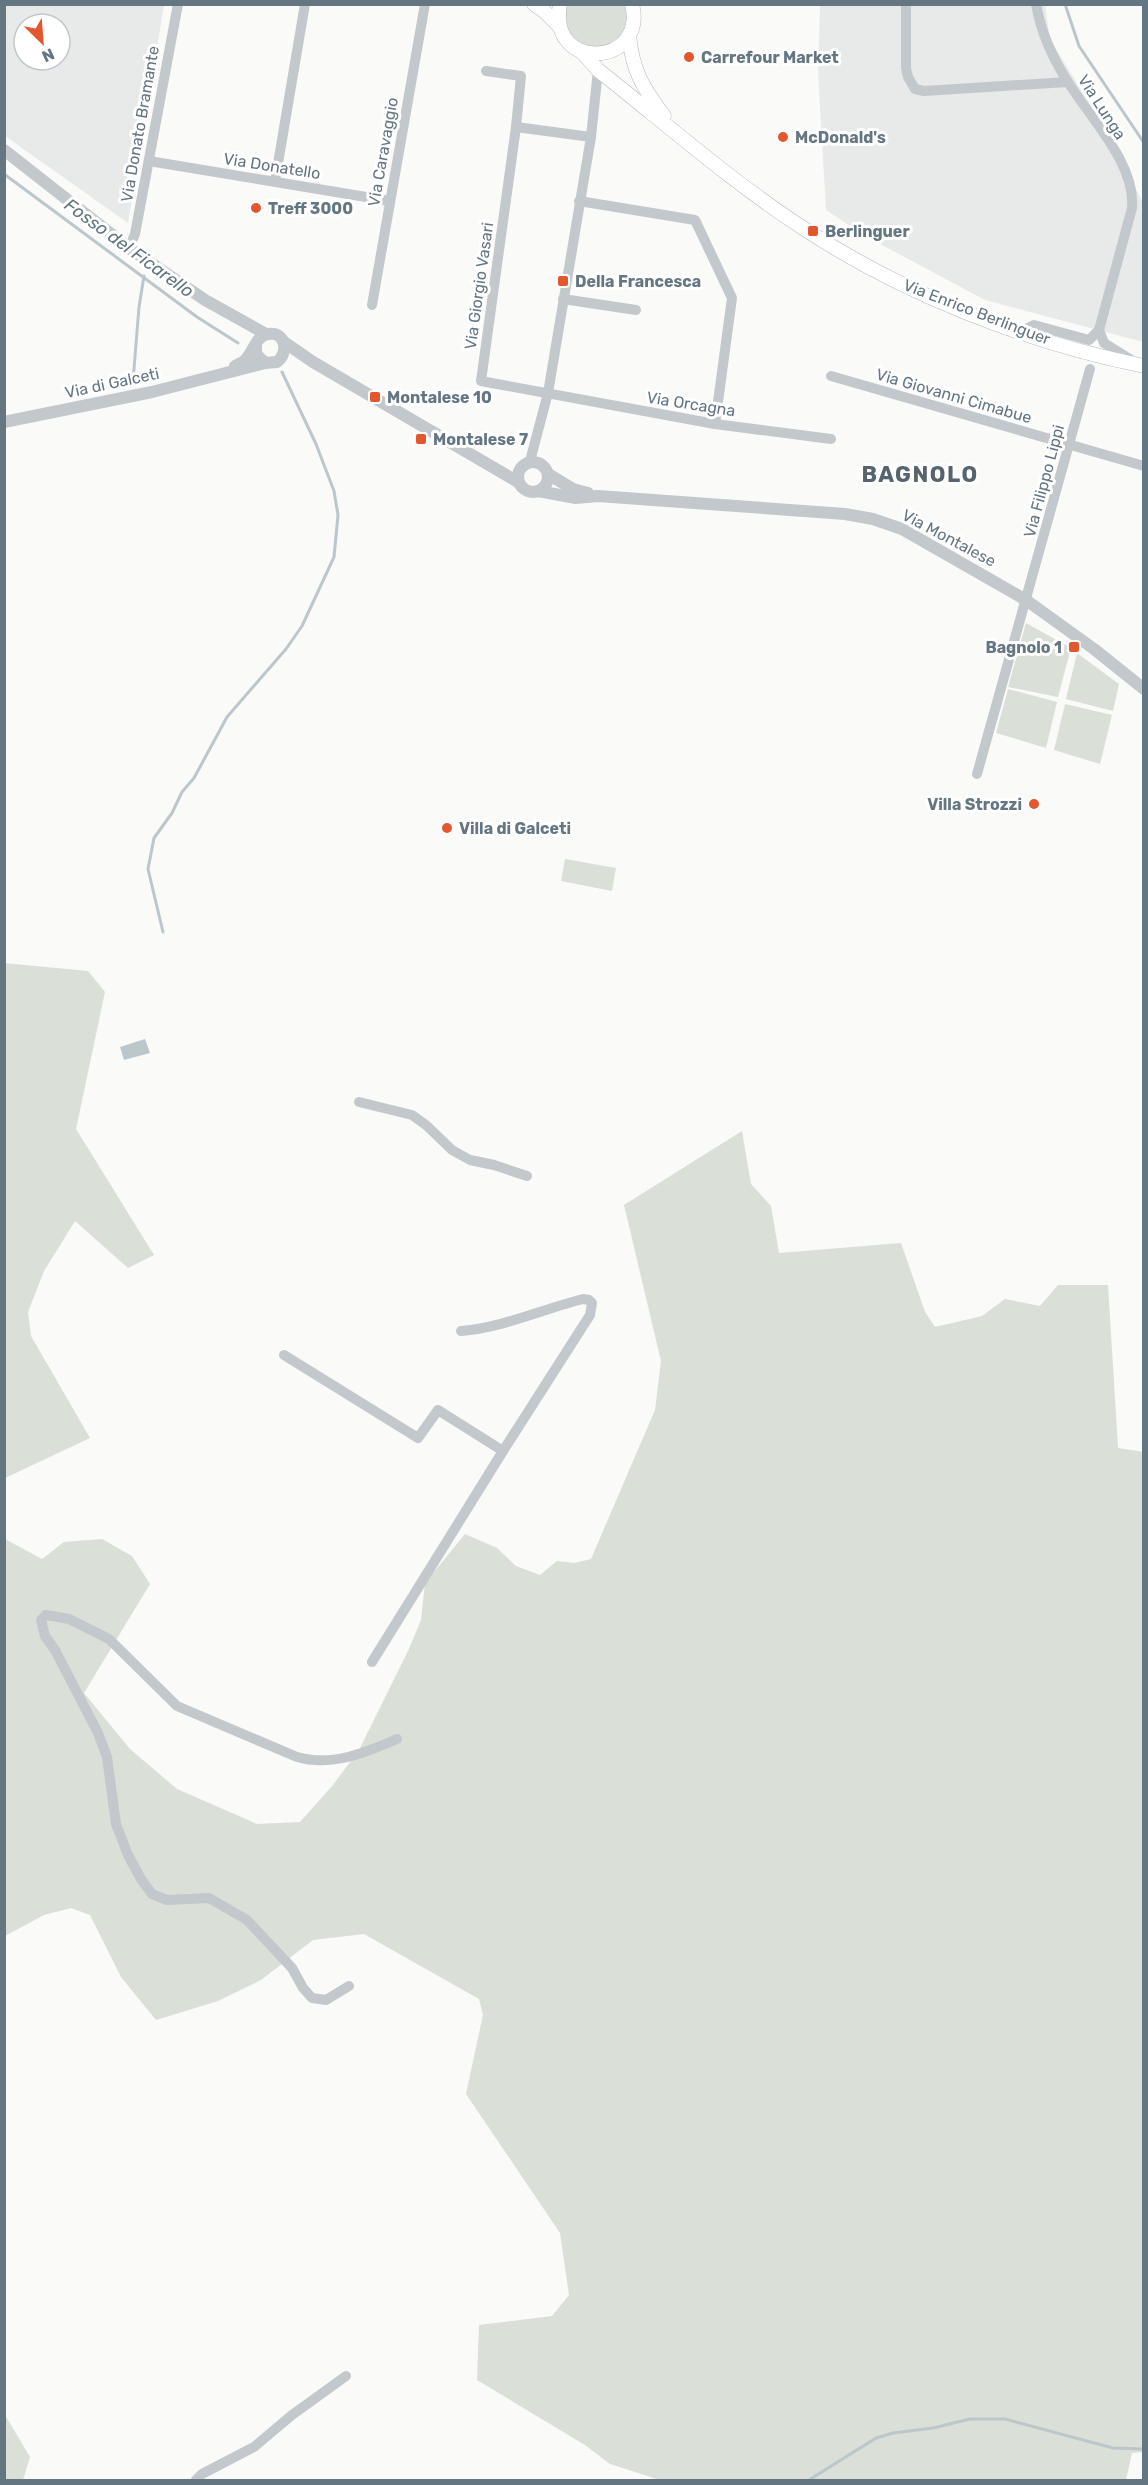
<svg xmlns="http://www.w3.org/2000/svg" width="1148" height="2485" font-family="Rubik,sans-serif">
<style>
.built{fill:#e8e9e9;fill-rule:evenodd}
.green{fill:#dadfd7}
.water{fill:#bbc7cb}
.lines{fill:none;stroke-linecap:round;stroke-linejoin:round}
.stream{stroke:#bbc7cb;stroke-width:3}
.secondary-casing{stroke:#b3babf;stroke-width:15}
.minor{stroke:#c3c8cc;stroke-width:10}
.tertiary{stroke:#c3c8cc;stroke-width:12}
.secondary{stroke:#fff;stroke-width:14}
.poi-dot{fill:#e4572e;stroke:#fff;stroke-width:2}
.labels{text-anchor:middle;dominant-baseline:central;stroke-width:6;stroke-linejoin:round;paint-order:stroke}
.poi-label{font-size:16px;font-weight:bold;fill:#657683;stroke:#fff;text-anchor:start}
.street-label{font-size:16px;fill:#657683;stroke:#fff}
.water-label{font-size:18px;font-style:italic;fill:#60757c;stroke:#fff}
.district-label{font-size:22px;font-weight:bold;letter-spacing:1.5px;fill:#57646e;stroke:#fff}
</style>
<rect width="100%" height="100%" fill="#fafaf8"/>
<g class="built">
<path d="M5,4L164,5L128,223L5,136ZM24,24H60V60H24Z"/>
<path d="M820,5H1045L1050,39L1104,127L1143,203V342L985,300L867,237L826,210L818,73Z"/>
</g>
<g class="green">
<path d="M628,4L626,33L603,50L574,43L562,15L564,5Z"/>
<path d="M1026,623L1071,648L1058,697L1008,687Z"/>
<path d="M1077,653L1119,684L1113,711L1066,699Z"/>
<path d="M1008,689L1057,702L1046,748L996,733Z"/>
<path d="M1065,704L1112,715L1100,764L1054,750Z"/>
<path d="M565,859L616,868L612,891L561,881Z"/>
<path d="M4,963L88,971L105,992L76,1129L154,1255L128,1268L75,1221L44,1271L28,1312L31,1336L90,1438L5,1478Z"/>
<path d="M742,1131L751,1184L771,1206L779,1253L901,1243L925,1312L935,1327L982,1316L1005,1299L1040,1306L1058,1285H1108L1118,1448L1144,1452V2452L1132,2453L1126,2480H660L610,2464L585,2445L477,2380L479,2325L552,2316L569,2295L560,2233L466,2094L483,2015L479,1999L364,1934L313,1940L261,1980L218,2001L156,2020L121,1977L90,1915L71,1908L44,1915L5,1936V1539L42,1559L64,1542L102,1539L132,1556L150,1584L84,1693L130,1749L177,1789L257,1824L300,1822L333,1785L359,1750L408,1651L421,1620L425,1583L465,1534L497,1548L516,1566L540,1575L557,1561L574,1563L591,1559L655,1410L661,1361L624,1205Z"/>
<path d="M5,2415L30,2457L23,2480H5Z"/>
</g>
<path class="water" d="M145,1039L150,1053L124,1060L120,1047Z"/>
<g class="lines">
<g class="stream">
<path d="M1065,4L1079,46L1144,143"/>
<path d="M4,174L197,317L238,343"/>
<path d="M133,381L139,307L144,276"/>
<path d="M163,932L148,869L154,838L172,813L182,792L194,778L227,717L286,649L302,626L334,557L338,515L334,491L316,444L282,372"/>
<path d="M809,2480L876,2438L893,2433L933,2428L970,2419H1005L1113,2448L1144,2449"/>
</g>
<defs>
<g id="secondary">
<path d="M534,4L544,11L559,26"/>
<path d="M560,4C547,73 648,67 632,4"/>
<path d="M629,35C632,70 643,88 664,116"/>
<path d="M582,52L598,70C665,123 732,182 803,228C903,294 1026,342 1144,366"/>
</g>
</defs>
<use href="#secondary" class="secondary-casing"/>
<g class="minor">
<path d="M906,4V68L908,77L915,89L924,91L1067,82"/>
<path d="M486,71L521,76L516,127"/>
<path d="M591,137L516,127L481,381L715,424L831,439"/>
<path d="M149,161L390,201"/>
<path d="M275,181L305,4"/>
<path d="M579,201L695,220L732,298L715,424"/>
<path d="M129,248L135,234L178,4"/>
<path d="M563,299L636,310"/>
<path d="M372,305L425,4"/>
<path d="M1099,330L1104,343L1133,361"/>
<path d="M1021,331L1034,325L1089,340L1099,330L1132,208C1136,164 1090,118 1068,82C1053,59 1041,32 1036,4"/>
<path d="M831,376L1144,466"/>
<path d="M530,461L548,393L591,137L598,70"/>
<path d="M977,774L1090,369"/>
<path d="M359,1102L412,1115L426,1125L452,1150L470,1160L494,1165L527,1176"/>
<path d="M284,1355L418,1438L438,1410L503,1451L590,1315L592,1303L589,1300L583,1299C543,1309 502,1328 461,1331"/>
<path d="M372,1662L503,1451"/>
<path d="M349,1986L326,2000L312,1998L303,1988L292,1968L247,1920L209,1898L167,1900L152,1894L141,1879L128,1855L116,1824L107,1757L98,1733L55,1650L45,1636L41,1620L46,1615L69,1619L109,1639L177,1706L297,1757C331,1767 365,1753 397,1739"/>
<path d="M196,2480L202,2474L254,2447L292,2415L346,2376"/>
</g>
<g class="tertiary">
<path d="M4,150L129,248L205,300L266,334"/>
<path d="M284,342L313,362L518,482"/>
<path d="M235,366C239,364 244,362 247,358C254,350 256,336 268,334C286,331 289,353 277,362L265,363L256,354V345"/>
<path d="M4,422L152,392L265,363"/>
<circle cx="533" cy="477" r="15"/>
<path d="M548,474L573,489L588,493"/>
<path d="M538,491L576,498L598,496L845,514L873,519L902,529L1026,600L1094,649L1144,689"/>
</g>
<use href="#secondary" class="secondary"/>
</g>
<g class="poi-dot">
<circle cx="689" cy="57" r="6"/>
<circle cx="783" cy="137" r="6"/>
<circle cx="256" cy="208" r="6"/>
<rect x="807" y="225" width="12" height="12" rx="3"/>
<rect x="557" y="275" width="12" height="12" rx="3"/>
<rect x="369" y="391" width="12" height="12" rx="3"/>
<rect x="415" y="433" width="12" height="12" rx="3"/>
<rect x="1068" y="641" width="12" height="12" rx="3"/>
<circle cx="1034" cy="804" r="6"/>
<circle cx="447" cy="828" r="6"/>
</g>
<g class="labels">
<g class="poi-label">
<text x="701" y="57">Carrefour Market</text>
<text x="795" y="137">McDonald's</text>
<text x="268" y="208">Treff 3000</text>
<text x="825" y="231">Berlinguer</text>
<text x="575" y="281">Della Francesca</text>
<text x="387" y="397">Montalese 10</text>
<text x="433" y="439">Montalese 7</text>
<text x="1062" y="647" text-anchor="end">Bagnolo 1</text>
<text x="1022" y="804" text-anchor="end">Villa Strozzi</text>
<text x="459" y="828">Villa di Galceti</text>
</g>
<g class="street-label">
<text transform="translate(1102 107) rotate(57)">Via Lunga</text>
<text transform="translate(140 124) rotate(-80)">Via Donato Bramante</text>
<text transform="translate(383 152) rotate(-80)">Via Caravaggio</text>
<text transform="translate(272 166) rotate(9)">Via Donatello</text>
<text transform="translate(479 286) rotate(-82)">Via Giorgio Vasari</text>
<text transform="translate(977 312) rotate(21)">Via Enrico Berlinguer</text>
<text transform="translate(112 383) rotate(-12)">Via di Galceti</text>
<text transform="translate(954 396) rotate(16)">Via Giovanni Cimabue</text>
<text transform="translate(691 404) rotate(9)">Via Orcagna</text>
<text transform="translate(1044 481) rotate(-75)">Via Filippo Lippi</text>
<text transform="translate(949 538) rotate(28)">Via Montalese</text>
</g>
<g class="water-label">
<text transform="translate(129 248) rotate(36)">Fosso del Ficarello</text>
</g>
<g class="district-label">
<text x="920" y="474">BAGNOLO</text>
</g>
</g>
<rect width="1148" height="2485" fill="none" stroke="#657683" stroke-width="12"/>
<g transform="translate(42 42) rotate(155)"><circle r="28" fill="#ffffff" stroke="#c1c8cd" stroke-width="1.5"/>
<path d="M0-4.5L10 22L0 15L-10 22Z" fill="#e4572e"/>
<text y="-9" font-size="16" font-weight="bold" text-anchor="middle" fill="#657683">N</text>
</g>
</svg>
